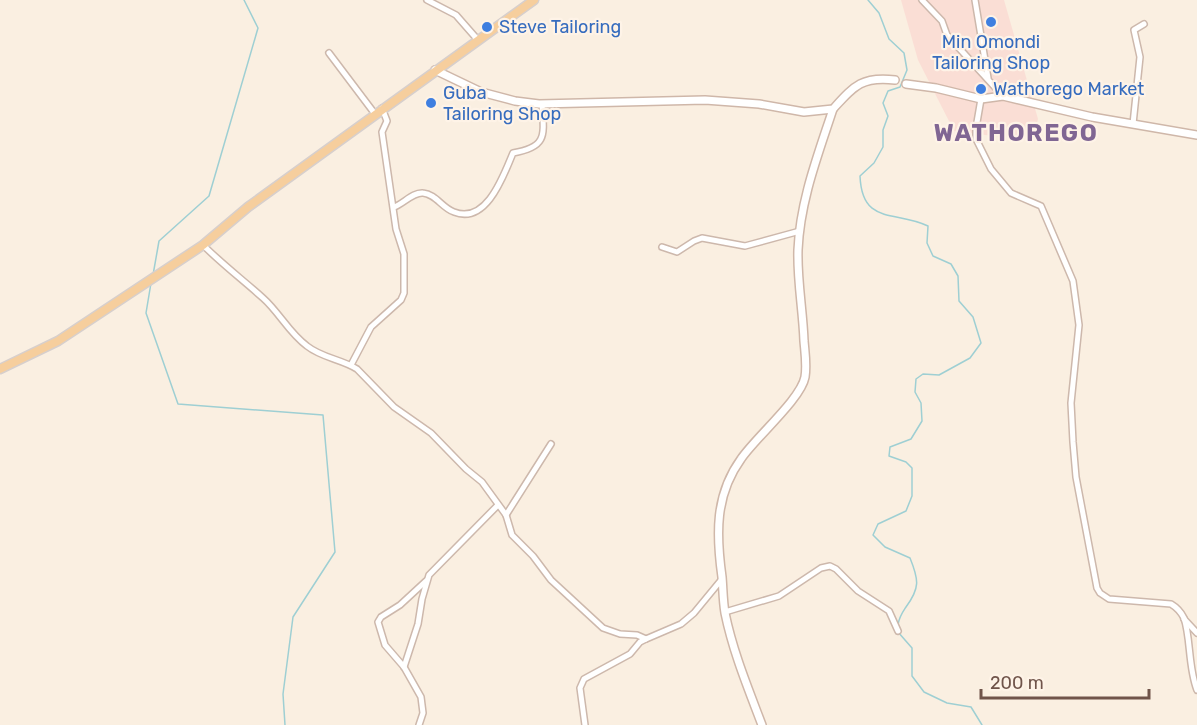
<svg xmlns="http://www.w3.org/2000/svg" width="1197" height="725" font-family="Rubik,sans-serif">
<style>
.commercial{fill:#faded5}
.lines{fill:none;stroke-linecap:round;stroke-linejoin:round}
.stream{stroke:#9ecfd3;stroke-width:1.5}
.street-casing{stroke:#cdb8ac;stroke-width:8}
.secondary-casing{stroke:#cfb7a9;stroke-width:10}
.primary-casing{stroke:#d7cfcc;stroke-width:11}
.street{stroke:#fff;stroke-width:5}
.secondary{stroke:#fff;stroke-width:7}
.primary{stroke:#f6ce9d;stroke-width:8}
.shop-dot{fill:#3f7fe0;stroke:#fef3e7;stroke-width:2}
.labels{text-anchor:middle;dominant-baseline:central;stroke-width:4.5;stroke-linejoin:round;paint-order:stroke}
.shop-label{font-size:18px;fill:#366cbe;stroke:#fef3e7;text-anchor:start}
.district-label{font-size:24px;font-weight:bold;letter-spacing:1.5px;fill:#806693;stroke:#fef3e7}
</style>
<rect width="100%" height="100%" fill="#faefe1"/>
<path class="commercial" d="M1004,0L1038,119L1034,133L1001,137L954,131L918,60L901,0Z"/>
<g class="lines">
<g class="stream">
<path d="M868,0L879,13L889,39L904,53L907,70L900,87L888,91L883,103L888,116L883,130V147L874,163L860,176C862,226 896,210 928,226L927,243L933,256L951,264L958,276L959,301L973,317L981,343L970,358L939,375L923,374L916,379L915,392L921,403L922,421L911,439L890,447L889,456L906,462L912,468V496L906,511L878,524L873,535L885,547L910,558C919,580 920,588 906,607C902,613 899,617 898,625"/>
<path d="M153,275L159,241L209,196L258,28L244,0"/>
<path d="M151,283L146,313L178,404L323,415L335,552L293,617L283,694L285,725"/>
<path d="M898,632L912,648V676L924,692L947,703L971,707L982,725"/>
</g>
<defs>
<g id="street">
<path d="M427,0L456,15L477,39"/>
<path d="M922,0L942,21L947,35L1003,96"/>
<path d="M975,0L988,78"/>
<path d="M329,53L375,114"/>
<path d="M981,99L976,128V139L991,169L1011,193L1041,206L1073,281L1079,325L1071,403L1073,442L1076,477L1097,588L1100,593L1109,599L1171,604C1176,607 1181,612 1184,618C1191,639 1188,667 1197,690"/>
<path d="M1133,124L1140,57L1134,30L1144,24"/>
<path d="M394,207C403,204 413,192 423,193C436,194 442,208 454,212C487,225 504,174 513,153C548,147 544,135 542,104"/>
<path d="M203,245C222,264 243,280 263,298C279,312 289,333 307,346C322,358 341,359 357,369L394,407L431,433L466,469L482,482L506,515L512,535L533,556L551,580L603,628L620,634L637,635L646,639L681,624L694,613L722,579"/>
<path d="M662,247L677,252L694,241L702,238L745,246L800,231"/>
<path d="M351,365L371,327L401,300L404,293V254L396,229L382,132L387,121L382,108"/>
<path d="M506,515L551,444"/>
<path d="M725,612L779,596L821,568L830,566L836,569L858,591L889,611L898,631"/>
<path d="M1184,619L1197,633"/>
<path d="M404,667L418,624L422,599L429,575L498,505"/>
<path d="M419,725L423,713L421,697L404,667L385,645L378,622L381,617L400,605L426,581"/>
<path d="M585,725L580,688L584,679L630,654L640,642L646,639"/>
</g>
<g id="secondary">
<path d="M435,70L481,92L515,101L539,104L705,100L759,104L804,112L833,109C854,86 862,76 895,80"/>
<path d="M906,84L936,88L981,99L1003,96L1092,117L1197,135"/>
<path d="M762,725C748,688 733,652 725,613C723,601 723,589 722,577C716,534 715,495 741,459C755,438 801,399 805,377C807,365 805,353 804,341C803,311 797,280 798,250C800,201 818,155 833,109"/>
</g>
<path id="primary" d="M0,369L58,341L203,245L248,207L534,0"/>
</defs>
<use href="#street" class="street-casing"/>
<use href="#secondary" class="secondary-casing"/>
<use href="#primary" class="primary-casing"/>
<use href="#street" class="street"/>
<use href="#secondary" class="secondary"/>
<use href="#primary" class="primary"/>
</g>
<g class="shop-dot">
<circle cx="991" cy="22" r="6"/>
<circle cx="487" cy="27" r="6"/>
<circle cx="981" cy="89" r="6"/>
<circle cx="431" cy="103" r="6"/>
</g>
<g class="labels">
<g class="shop-label">
<text x="499" y="27">Steve Tailoring</text>
<text x="991" y="42" text-anchor="middle">Min Omondi<tspan x="991" dy="21">Tailoring Shop</tspan></text>
<text x="993" y="89">Wathorego Market</text>
<text x="443" y="93">Guba<tspan x="443" dy="21">Tailoring Shop</tspan></text>
</g>
<g class="district-label">
<text x="1016" y="133">WATHOREGO</text>
</g>
</g>
<path d="M981 689v9h168v-9" fill="none" stroke="#70544a" stroke-width="3"/>
<text x="990" y="689" font-size="18" fill="#70544a" stroke="#fef3e7" stroke-width="4.5" paint-order="stroke">200 m</text>
</svg>
